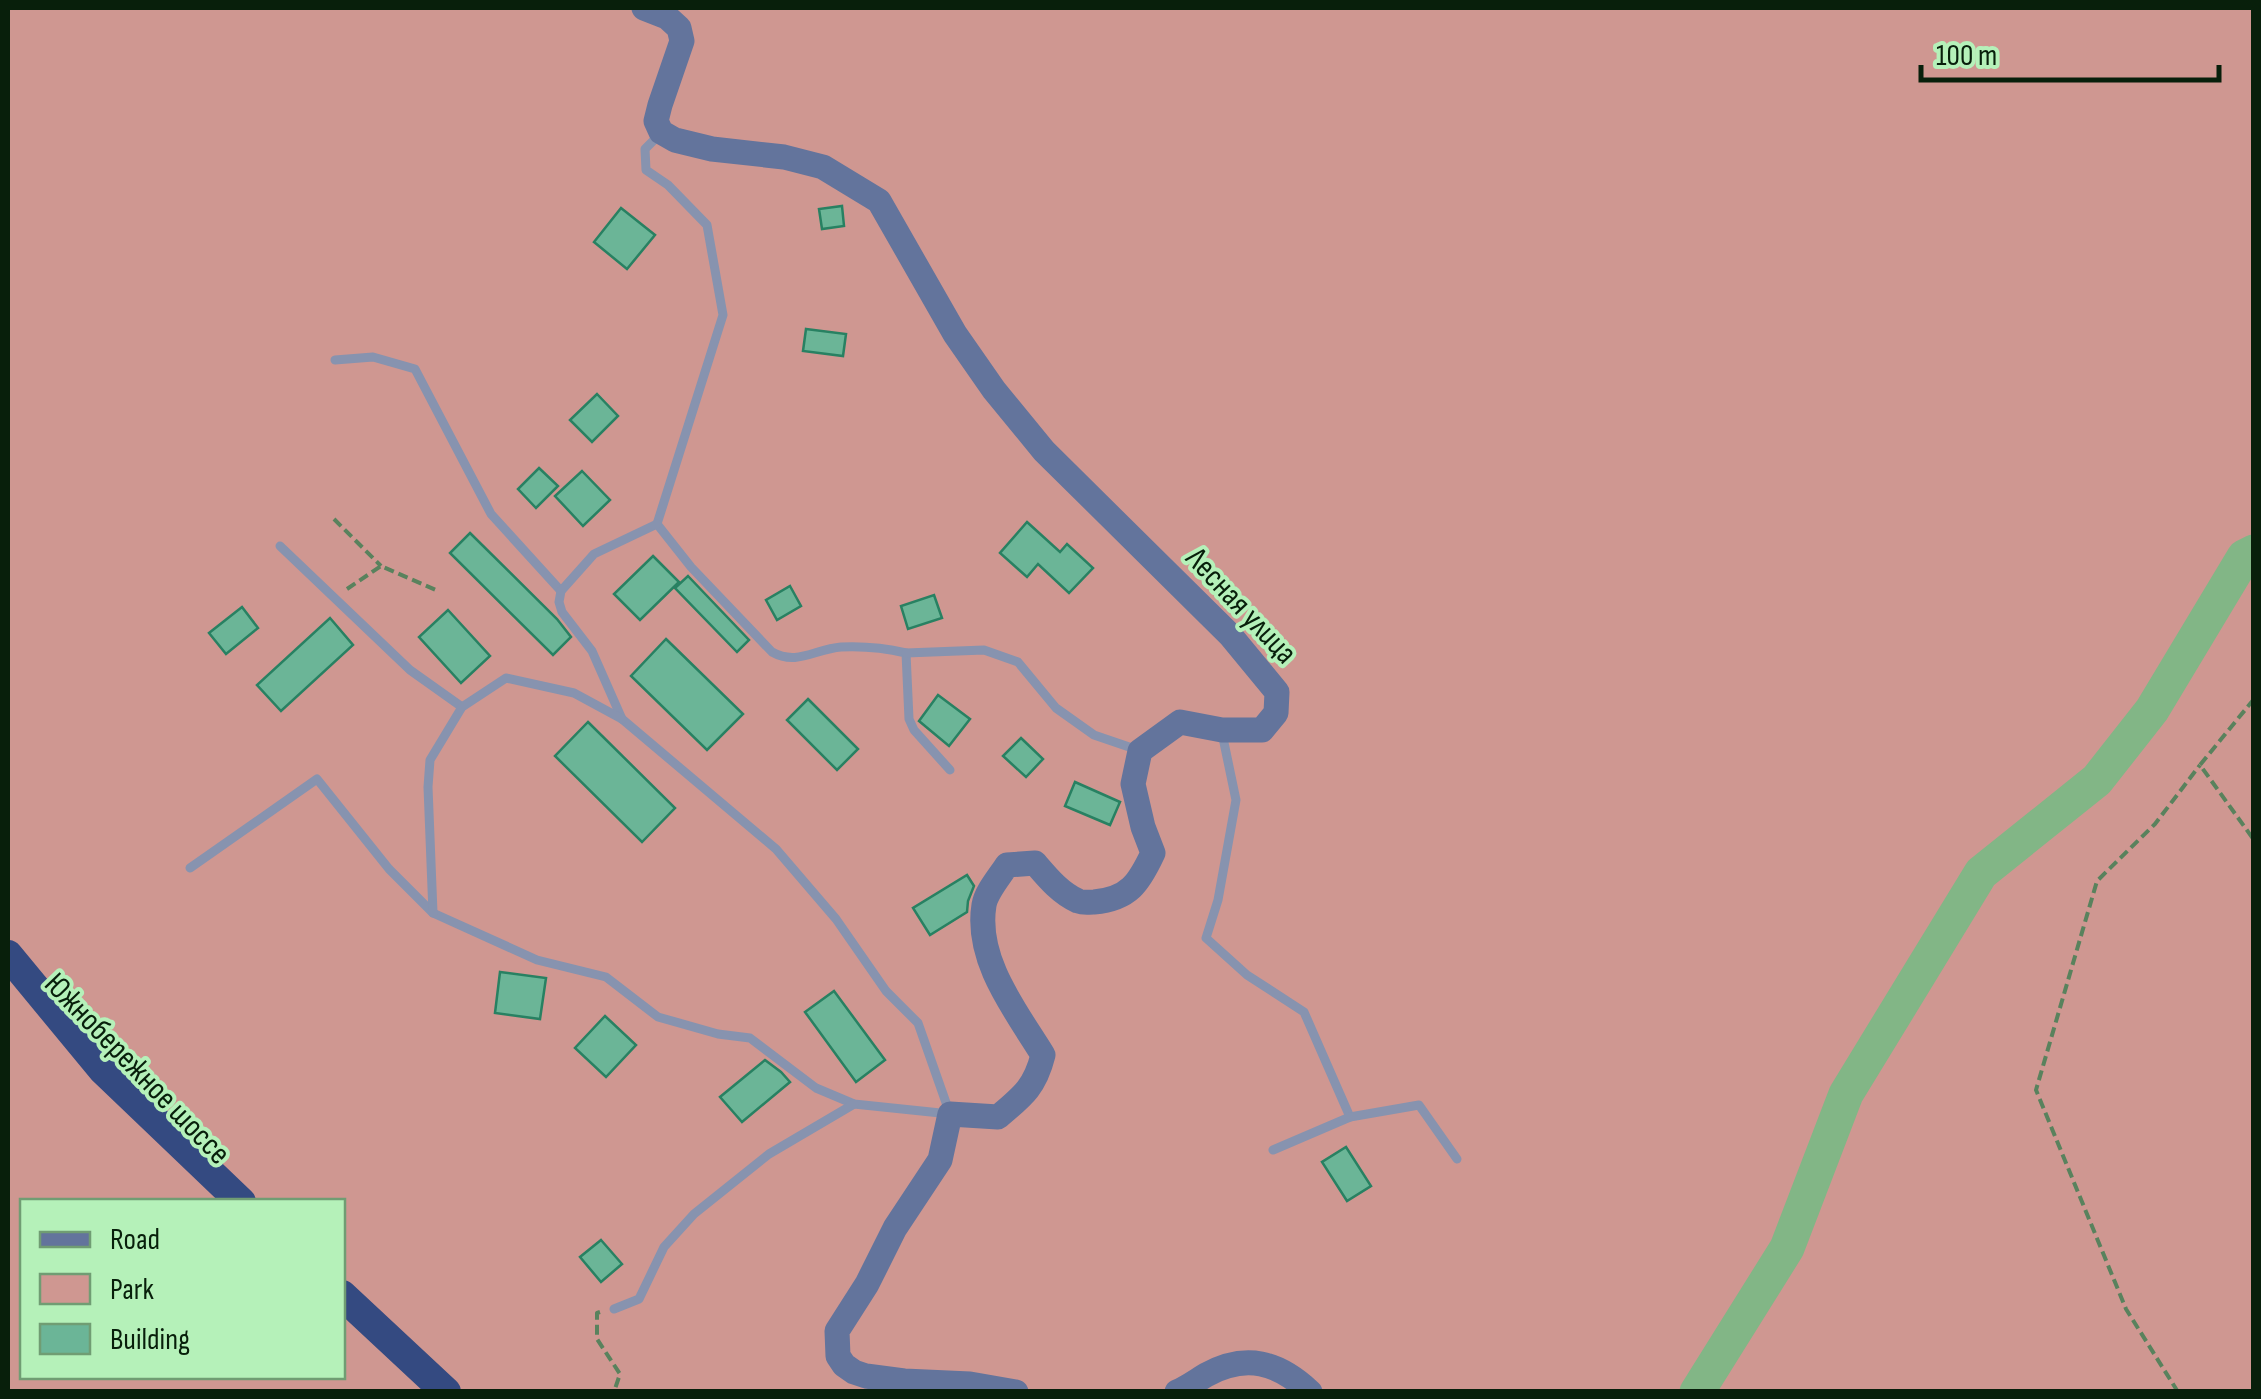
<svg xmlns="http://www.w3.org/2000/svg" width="2261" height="1399" font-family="'Sofia Sans Condensed',sans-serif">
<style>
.green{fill:#cf9791;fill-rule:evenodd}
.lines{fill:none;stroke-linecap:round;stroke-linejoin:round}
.river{stroke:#82b686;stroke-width:35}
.building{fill:#6bb597;stroke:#288162;stroke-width:2.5}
.path{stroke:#59825d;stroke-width:4;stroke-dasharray:10 5;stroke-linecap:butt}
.lane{stroke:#8793af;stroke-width:9}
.secondary{stroke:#63749c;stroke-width:25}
.highway{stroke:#344a81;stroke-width:30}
.labels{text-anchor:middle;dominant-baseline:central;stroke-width:8;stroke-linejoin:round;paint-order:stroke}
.street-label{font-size:32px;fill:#081f0b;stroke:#b5f1b9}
</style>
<rect width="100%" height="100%" fill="#a9e3ad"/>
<path class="green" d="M8,8H2253V1391L8,1392ZM22,1202H342V1376H22Z"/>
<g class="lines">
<path class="river" d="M1697,1392L1787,1248L1846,1094L1981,873L2097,780L2152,710L2244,557L2254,552"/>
</g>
<g class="building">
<path d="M842,206L844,226L822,229L819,209Z"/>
<path d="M621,208L655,235L627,269L594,242Z"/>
<path d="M806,329L846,334L843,356L803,351Z"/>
<path d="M597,394L618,416L592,442L570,420Z"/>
<path d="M539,468L558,486L536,508L518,489Z"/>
<path d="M582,471L610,500L583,526L555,496Z"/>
<path d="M1027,522L1060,552L1067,544L1093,568L1069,593L1038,564L1027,577L1000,553Z"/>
<path d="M470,533L557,619L571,637L553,655L450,553Z"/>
<path d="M653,556L679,582L640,620L614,594Z"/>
<path d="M688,576L749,640L737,652L675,588Z"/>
<path d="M790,586L801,606L777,620L766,600Z"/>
<path d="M934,595L942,618L908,629L901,606Z"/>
<path d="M242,607L258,628L226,654L209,633Z"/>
<path d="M448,610L490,656L461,683L419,637Z"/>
<path d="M330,618L353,645L281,711L257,685Z"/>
<path d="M666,639L743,714L707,750L631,676Z"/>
<path d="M938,695L970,719L949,746L919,721Z"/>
<path d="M808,699L858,749L837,770L787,720Z"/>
<path d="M588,722L675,808L642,842L555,756Z"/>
<path d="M1021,738L1043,759L1026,777L1003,756Z"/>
<path d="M1075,782L1120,802L1110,825L1065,806Z"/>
<path d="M967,875L974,886L968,901L967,912L930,935L913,908Z"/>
<path d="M500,972L546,978L540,1019L495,1013Z"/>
<path d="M834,991L885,1060L856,1082L805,1012Z"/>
<path d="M605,1016L636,1045L606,1077L575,1048Z"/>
<path d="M765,1060L781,1072L790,1082L742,1122L720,1097Z"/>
<path d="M1346,1147L1371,1186L1347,1201L1322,1162Z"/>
<path d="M601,1240L622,1264L601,1282L580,1257Z"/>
</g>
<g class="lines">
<g class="path">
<path d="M334,519L381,566"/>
<path d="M347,589L381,566L436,590"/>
<path d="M2254,699L2200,765L2254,840"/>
<path d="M600,1312L597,1313V1339L620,1374L614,1392"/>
<path d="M2178,1392L2126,1309L2036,1090L2097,881L2155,824L2200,765"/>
</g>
<g class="lane">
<path d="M660,134L645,149L646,170L668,185L707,225L723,315L657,524L691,567L772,652C797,666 815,649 841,647C862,646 885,648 906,653L909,719L914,730L950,770"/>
<path d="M335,360L373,357L415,369L491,514L561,591"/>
<path d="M280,546L410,670L462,707"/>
<path d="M906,653L984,650L1018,662L1056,708L1094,735L1138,750"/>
<path d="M1222,733L1236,800L1218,900L1206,938L1247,975L1304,1012L1350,1117L1273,1150"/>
<path d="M190,868L317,779L389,869L433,913L537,960L606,977L658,1017L718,1034L750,1038L816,1088L854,1104L950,1114L918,1023L886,991L836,919L776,849L622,719L592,651L562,612L559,602L561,591L594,554L657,524"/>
<path d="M433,913L428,787L430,760L462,707L506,678L574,693L622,719"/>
<path d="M1350,1117L1419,1105L1457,1159"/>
<path d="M614,1309L639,1299L664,1247L694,1214L769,1154L854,1104"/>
</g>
<g class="secondary">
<path d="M644,8L667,17L679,28L682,41L660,105L656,121L661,132L675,140L712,149L784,157L823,167L879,201L955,334L994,390L1044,451L1230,635L1277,692L1276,713L1262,730H1222L1180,722L1140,751L1133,784L1143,827L1153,853C1139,883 1129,899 1094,902C1087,902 1084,903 1078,901C1060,893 1047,877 1035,863L1007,865C1000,876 986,892 984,905C975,960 1016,1011 1043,1055C1035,1087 1023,1096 998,1117L950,1114L940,1160L895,1228L867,1284L837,1331L838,1356L844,1365L854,1372L866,1376L904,1381L970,1384L1016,1392"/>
<path d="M1177,1392C1188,1387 1196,1381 1206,1375C1246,1353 1278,1362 1310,1392"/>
</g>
<g class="highway">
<path d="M8,955L103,1070L241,1202"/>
<path d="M342,1295L446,1392"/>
</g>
</g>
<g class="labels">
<g class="street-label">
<text transform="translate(1241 606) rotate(47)">Лесная улица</text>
<text transform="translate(137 1069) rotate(46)">Южнобережное шоссе</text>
</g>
</g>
<rect width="2261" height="1399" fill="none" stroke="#081f0b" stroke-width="20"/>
<rect x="20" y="1199" width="325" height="180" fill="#b5f1b9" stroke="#709d73" stroke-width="2.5"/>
<rect x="40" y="1232" width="50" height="15" fill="#63749c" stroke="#709d73" stroke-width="2.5"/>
<text x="110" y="1249" font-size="30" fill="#081f0b">Road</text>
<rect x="40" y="1274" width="50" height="30" fill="#cf9791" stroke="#709d73" stroke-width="2.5"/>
<text x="110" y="1299" font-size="30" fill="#081f0b">Park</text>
<rect x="40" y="1324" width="50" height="30" fill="#6bb597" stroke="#709d73" stroke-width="2.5"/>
<text x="110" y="1349" font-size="30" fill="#081f0b">Building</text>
<path d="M1921 65v15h298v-15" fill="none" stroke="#081f0b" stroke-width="5"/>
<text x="1936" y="65" font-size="30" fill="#081f0b" stroke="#b5f1b9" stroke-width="8" paint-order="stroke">100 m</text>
</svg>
